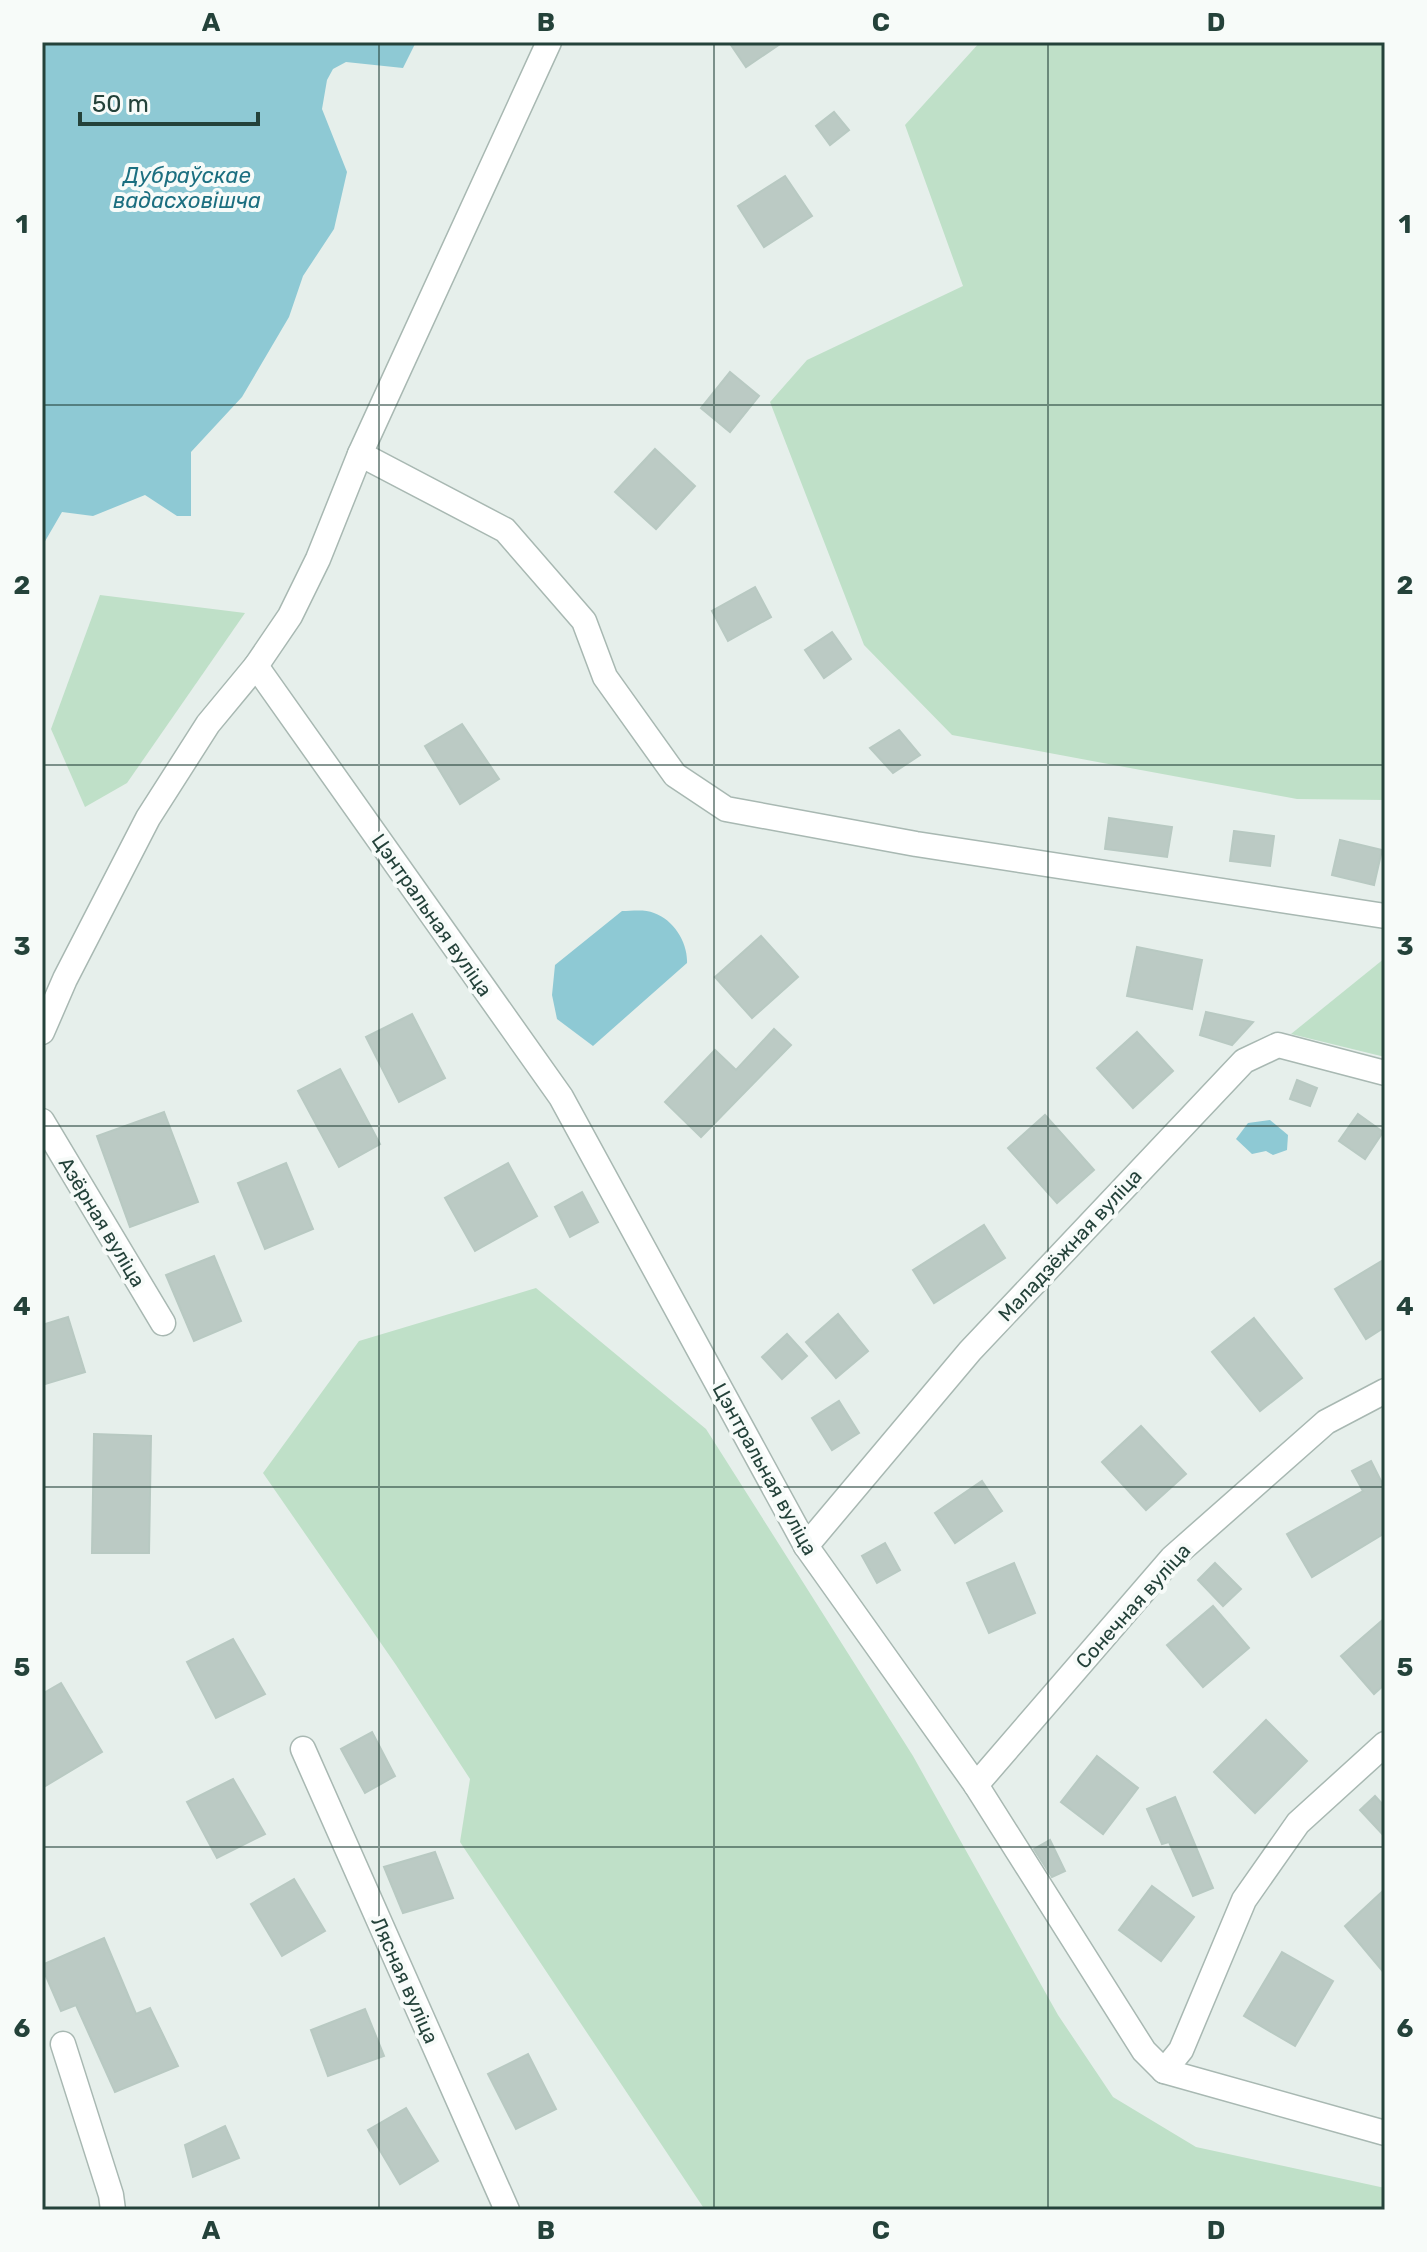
<svg xmlns="http://www.w3.org/2000/svg" width="1427" height="2252" font-family="Rubik,sans-serif">
<style>
.green{fill:#bfe0c8}
.water{fill:#8ec9d4}
.building{fill:#bbcac4;stroke:#b8c9c2;stroke-width:2}
.lines{fill:none;stroke-linecap:round;stroke-linejoin:round}
.minor-casing{stroke:#a8b8b2;stroke-width:27}
.minor{stroke:#fff;stroke-width:24}
.grid{fill:none;stroke:#24423a;stroke-width:2;stroke-opacity:0.55}
.labels{text-anchor:middle;dominant-baseline:central;stroke-width:8;stroke-linejoin:round;paint-order:stroke}
.street-label{font-size:20px;fill:#24423a;stroke:#f7fbf9}
.water-label{font-size:22px;font-style:italic;fill:#1c6f80;stroke:#f7fbf9}
.neatline{fill:none;stroke:#24423a;stroke-width:3}
.grid-label{font-size:26px;text-anchor:middle;font-weight:bold;fill:#24423a}
</style>
<rect width="100%" height="100%" fill="#e6efeb"/>
<g class="green">
<path d="M980,42H1385V800L1297,799L952,735L864,645L770,402L807,360L963,286L905,125Z"/>
<path d="M100,595L245,613L127,783L85,807L51,729Z"/>
<path d="M1385,958V1057L1291,1034Z"/>
<path d="M536,1288L706,1429L913,1756L1058,2015L1113,2097L1196,2147L1385,2188V2210H705L460,1842L470,1779L396,1665L263,1473L359,1341Z"/>
</g>
<g class="water">
<path d="M42,42H416L403,68L346,62L333,69L327,80L322,109L347,172L334,229L303,276L289,317L242,397L191,452V516H177L145,495L93,516L62,512L44,543Z"/>
<path d="M622,911C632,911 645,909 654,913C674,920 688,943 687,963L593,1046L557,1019L552,995L555,965Z"/>
<path d="M1270,1120L1288,1135L1287,1150L1273,1155L1266,1151L1252,1154L1236,1139L1248,1123Z"/>
</g>
<g class="building">
<path d="M729,42H783L746,67Z"/>
<path d="M834,112L849,130L830,145L816,126Z"/>
<path d="M785,176L812,216L764,247L738,206Z"/>
<path d="M730,372L759,396L730,432L701,408Z"/>
<path d="M655,449L695,486L656,529L615,492Z"/>
<path d="M755,587L771,617L728,641L712,611Z"/>
<path d="M832,632L851,659L824,678L805,650Z"/>
<path d="M462,724L499,779L460,804L425,746Z"/>
<path d="M899,730L920,755L893,773L870,748Z"/>
<path d="M1109,818L1172,827L1167,857L1105,849Z"/>
<path d="M1234,831L1274,836L1270,866L1230,861Z"/>
<path d="M1340,840L1382,850L1374,885L1332,875Z"/>
<path d="M761,936L798,977L752,1018L715,977Z"/>
<path d="M1137,947L1202,960L1192,1009L1127,996Z"/>
<path d="M1206,1012L1253,1022L1232,1045L1200,1035Z"/>
<path d="M412,1014L445,1078L399,1102L366,1037Z"/>
<path d="M774,1029L791,1045L701,1137L665,1102L715,1050L736,1070Z"/>
<path d="M1137,1032L1173,1071L1133,1108L1097,1068Z"/>
<path d="M340,1069L380,1144L339,1167L298,1091Z"/>
<path d="M1297,1080L1317,1088L1310,1106L1290,1099Z"/>
<path d="M164,1112L198,1202L130,1227L97,1136Z"/>
<path d="M1358,1114L1383,1132L1365,1159L1339,1141Z"/>
<path d="M1045,1115L1094,1170L1057,1203L1008,1148Z"/>
<path d="M286,1163L313,1229L265,1249L238,1183Z"/>
<path d="M508,1163L537,1216L475,1251L445,1198Z"/>
<path d="M582,1192L598,1222L570,1237L555,1207Z"/>
<path d="M984,1225L1005,1258L934,1303L913,1270Z"/>
<path d="M214,1256L241,1321L194,1341L166,1275Z"/>
<path d="M1385,1259V1327L1366,1339L1335,1289Z"/>
<path d="M838,1314L868,1351L836,1378L806,1342Z"/>
<path d="M68,1317L85,1372L42,1385V1325Z"/>
<path d="M1254,1318L1302,1378L1260,1411L1212,1352Z"/>
<path d="M787,1334L807,1356L782,1379L762,1357Z"/>
<path d="M839,1401L859,1433L832,1450L812,1418Z"/>
<path d="M1141,1426L1186,1474L1146,1510L1102,1462Z"/>
<path d="M94,1434L151,1436L149,1553H92Z"/>
<path d="M1371,1461L1385,1489V1533L1312,1577L1287,1534L1363,1491L1352,1471Z"/>
<path d="M982,1481L1002,1511L955,1543L935,1513Z"/>
<path d="M885,1543L900,1570L877,1583L862,1556Z"/>
<path d="M1014,1563L1035,1613L989,1633L967,1583Z"/>
<path d="M1215,1563L1241,1589L1223,1606L1198,1580Z"/>
<path d="M1213,1606L1249,1648L1203,1687L1167,1645Z"/>
<path d="M1385,1618V1684L1374,1694L1341,1656Z"/>
<path d="M233,1639L265,1694L216,1718L187,1662Z"/>
<path d="M61,1683L102,1752L42,1788V1694Z"/>
<path d="M1266,1720L1307,1761L1255,1813L1214,1772Z"/>
<path d="M372,1732L395,1776L365,1793L341,1749Z"/>
<path d="M1097,1756L1138,1788L1103,1834L1061,1802Z"/>
<path d="M233,1779L265,1834L217,1858L187,1802Z"/>
<path d="M1375,1796L1385,1807V1837L1360,1810Z"/>
<path d="M1175,1797L1213,1888L1193,1896L1169,1842L1162,1844L1147,1809Z"/>
<path d="M1050,1840L1065,1871L1052,1877L1034,1849Z"/>
<path d="M435,1852L453,1898L403,1913L384,1867Z"/>
<path d="M294,1879L325,1931L282,1956L251,1904Z"/>
<path d="M1152,1886L1194,1917L1161,1961L1119,1930Z"/>
<path d="M1385,1889V1974L1345,1926Z"/>
<path d="M104,1938L136,2014L150,2008L178,2066L115,2092L76,2005L61,2011L42,1967V1965Z"/>
<path d="M1282,1952L1333,1981L1295,2046L1244,2016Z"/>
<path d="M365,2009L384,2056L328,2076L311,2030Z"/>
<path d="M528,2054L556,2109L516,2129L488,2074Z"/>
<path d="M406,2108L438,2161L400,2184L368,2130Z"/>
<path d="M225,2126L239,2158L193,2177L185,2145Z"/>
</g>
<g class="lines">
<defs>
<g id="minor">
<path d="M360,454L505,530L584,621L605,677L675,775L726,809L916,844L1385,916"/>
<path d="M256,666L561,1097L806,1546L976,1785L1144,2051L1164,2071L1385,2133"/>
<path d="M42,1032L65,979L148,818L208,724L256,666L290,616L318,559L360,454L549,42"/>
<path d="M42,1121L163,1323"/>
<path d="M806,1546L970,1351L1244,1061L1278,1045L1385,1073"/>
<path d="M303,1749L507,2210"/>
<path d="M976,1785L1172,1558L1326,1422L1385,1391"/>
<path d="M63,2044L111,2195L113,2210"/>
<path d="M1164,2071L1181,2050L1244,1900L1298,1823L1385,1744"/>
</g>
</defs>
<use href="#minor" class="minor-casing"/>
<use href="#minor" class="minor"/>
</g>
<path class="grid" d="M379,42V2210M714,42V2210M1048,42V2210M42,405H1385M42,765H1385M42,1126H1385M42,1487H1385M42,1847H1385"/>
<g class="labels">
<g class="street-label">
<text transform="translate(432 915) rotate(55)">Цэнтральная вуліца</text>
<text transform="translate(102 1222) rotate(59)">Азёрная вуліца</text>
<text transform="translate(1070 1245) rotate(-47)">Маладзёжная вуліца</text>
<text transform="translate(765 1469) rotate(61)">Цэнтральная вуліца</text>
<text transform="translate(1133 1606) rotate(-48)">Сонечная вуліца</text>
<text transform="translate(405 1980) rotate(66)">Лясная вуліца</text>
</g>
<g class="water-label">
<text x="187" y="175">Дубраўскае<tspan x="187" dy="25">вадасховішча</tspan></text>
</g>
</g>
<rect width="1427" height="2252" fill="none" stroke="#f7fbf9" stroke-width="88"/>
<path d="M80 112v12h178v-12" fill="none" stroke="#24423a" stroke-width="4"/>
<text x="92" y="112" font-size="24" fill="#24423a" stroke="#f7fbf9" stroke-width="6" paint-order="stroke">50 m</text>
<rect x="44" y="44" width="1339" height="2164" class="neatline"/>
<g class="grid-label">
<text x="211" y="31">A</text>
<text x="546" y="31">B</text>
<text x="881" y="31">C</text>
<text x="1216" y="31">D</text>
<text x="22" y="233">1</text>
<text x="1405" y="233">1</text>
<text x="22" y="594">2</text>
<text x="1405" y="594">2</text>
<text x="22" y="955">3</text>
<text x="1405" y="955">3</text>
<text x="22" y="1315">4</text>
<text x="1405" y="1315">4</text>
<text x="22" y="1676">5</text>
<text x="1405" y="1676">5</text>
<text x="22" y="2037">6</text>
<text x="1405" y="2037">6</text>
<text x="211" y="2239">A</text>
<text x="546" y="2239">B</text>
<text x="881" y="2239">C</text>
<text x="1216" y="2239">D</text>
</g>
</svg>
